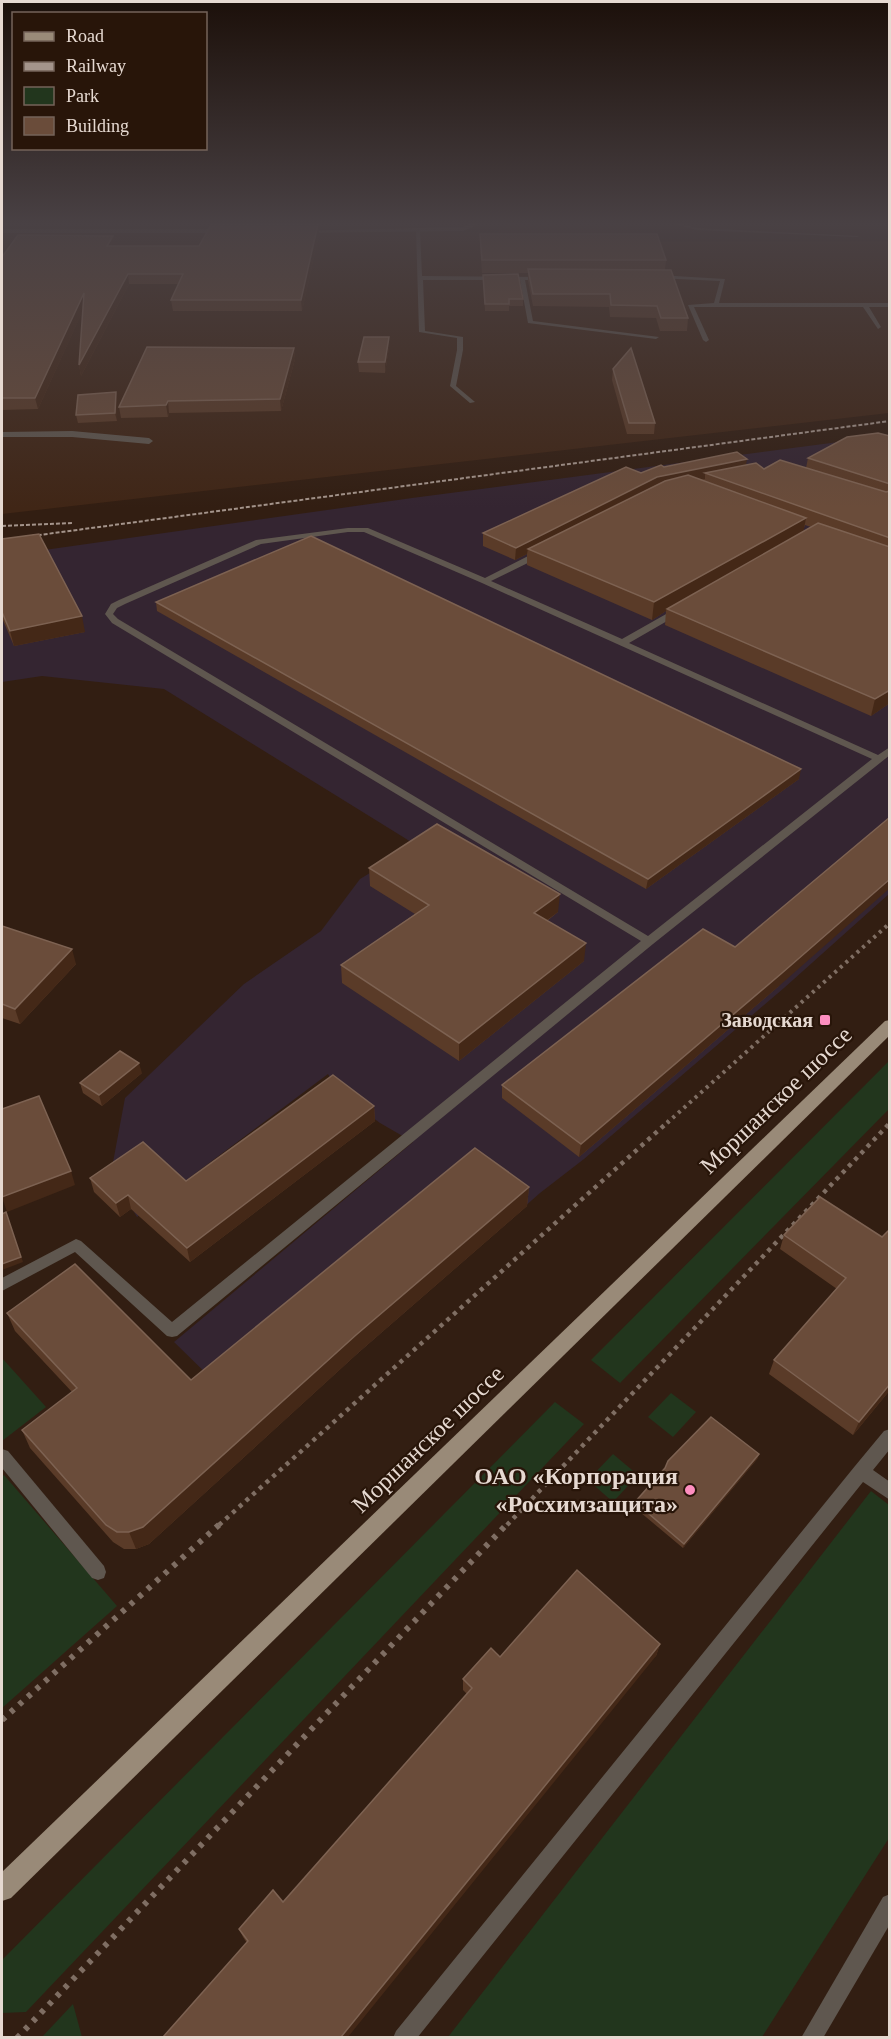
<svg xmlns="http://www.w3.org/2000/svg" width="891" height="2039" font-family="Georgia,serif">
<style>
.built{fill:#402616}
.industrial{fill:#342531}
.green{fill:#22361d}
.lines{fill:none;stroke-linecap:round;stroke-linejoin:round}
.path-far2{stroke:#7f6e63;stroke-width:4;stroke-dasharray:3 4.5;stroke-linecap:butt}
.path-far1{stroke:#7f6e63;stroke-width:4.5;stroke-dasharray:4 5;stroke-linecap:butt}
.path{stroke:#7f6e63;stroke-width:6;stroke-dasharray:4.5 7;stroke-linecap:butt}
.lane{fill:#5f574f;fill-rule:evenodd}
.street{fill:#5f574f;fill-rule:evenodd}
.primary{fill:#998a78;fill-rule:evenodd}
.rail{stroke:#a4948b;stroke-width:2;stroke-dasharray:4 2;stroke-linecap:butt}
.wall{fill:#5a3b28;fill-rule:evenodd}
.shaded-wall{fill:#442817}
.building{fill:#6a4c3a;stroke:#7d6252;stroke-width:1.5}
.poi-dot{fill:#fd8ebf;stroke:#281509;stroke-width:2}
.labels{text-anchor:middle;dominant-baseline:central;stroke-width:4.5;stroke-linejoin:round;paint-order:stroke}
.poi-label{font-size:20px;font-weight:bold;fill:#e6d9d1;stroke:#281509;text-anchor:end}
.near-street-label{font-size:24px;fill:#e6d9d1;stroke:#281509}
.near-poi-label{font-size:24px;font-weight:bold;fill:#e6d9d1;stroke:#281509;text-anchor:end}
</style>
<rect width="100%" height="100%" fill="#321e12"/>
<path class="built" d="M627,223L635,242L889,241V413L2,514V233L497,232L502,224Z"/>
<path class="industrial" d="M889,438V894L784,988L584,1159L540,1193L267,1433L174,1342L413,1142L380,1123L338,1092L328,1074L137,1217L111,1173L125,1098L244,984L321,931L360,879L416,845L164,689L42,676L2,682V556L412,498L846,441Z"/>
<g class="green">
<path d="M889,1061V1109L620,1383L591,1360Z"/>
<path d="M2,1358L46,1407L2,1441Z"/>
<path d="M671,1393L696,1412L673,1437L648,1417Z"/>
<path d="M555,1402L584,1424L26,2012L2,2013V1960Z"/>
<path d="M613,1454L638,1475L613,1502L588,1480Z"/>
<path d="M4,1475L117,1606L2,1708V1477Z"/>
<path d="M871,1491L889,1505V1838L762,2037H448Z"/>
<path d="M73,2004L82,2037H42Z"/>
</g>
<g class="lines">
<path class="path-far2" d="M667,1123L890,923"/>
<g class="path-far1">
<path d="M219,1525L669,1121"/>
<path d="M507,1525L890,1123"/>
</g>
<g class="path">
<path d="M2,1720L221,1523"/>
<path d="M17,2038L508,1523"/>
</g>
<g class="lane">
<path d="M666,222H675L697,228L859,236L857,237L697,230Z"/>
<path d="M416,229L420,230L422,276L544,277L542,280H525L533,321L659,337L656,339L528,323L520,280H423L425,331L463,337V350L456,386L475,402L470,403L450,386L457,350V338L419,332Z"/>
<path d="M658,275L725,279L719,303H890V307H869L881,327L878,329L863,307H694L709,340L706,342L703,340L688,305L714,303L720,281L656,278Z"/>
<path d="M348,528H368L485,578L538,551H544V555L491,581L622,639L675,609H681V613L629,643L878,755L890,747V755L653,944L177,1336L172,1337L167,1336L75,1252L2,1291V1278L76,1239L81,1241L172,1322L641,941L112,623L105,614L111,604L119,600L256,540ZM348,532H364L482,583L872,759L648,936L118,619L113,614L117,608L125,604L261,544Z"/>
<path d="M890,1429V1449L873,1470L890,1482V1500L863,1482L417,2038H393L396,2031L855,1466L884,1431Z"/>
<path d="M2,1449L8,1451L104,1566L106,1572L104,1578L98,1580L92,1578L2,1468Z"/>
<path d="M890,1894V1924L823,2038H801L883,1897Z"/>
</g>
<g class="street">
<path d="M469,222H475V226L463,231L298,233L295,231L462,227L469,225Z"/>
<path d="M2,229H226L229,231L226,233H2Z"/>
<path d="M72,431L149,438L153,441L149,444L72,437H2V432Z"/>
</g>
<path class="primary" d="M890,1020V1035L11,1898L2,1901V1872L885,1021Z"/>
<g class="rail">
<path d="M2,526L72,523"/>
<path d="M2,540L890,421"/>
</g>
</g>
<g class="wall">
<path d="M217,222H321V225H318L319,234L302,311H173L171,300L179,284H129L81,376L79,365L83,310L38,409L2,410V257L113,236L114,246H199L217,225Z"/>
<path d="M480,234L666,260L665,270L688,318L687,331H660L656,318L610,317L609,307L533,306L528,281V273H482L480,247Z"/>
<path d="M483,275L523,299V306H509V311H485Z"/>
<path d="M389,347L385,373L359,372L358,362Z"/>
<path d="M294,348L295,359L281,411L169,413L168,417L121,418L119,407Z"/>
<path d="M613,369L655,423L654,434H627L612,380Z"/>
<path d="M117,400V421L78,423L76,415Z"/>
<path d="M890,436V703L871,716L665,625L666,611L652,620L527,565V554L515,560L483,546V533L641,473L664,467L746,465L764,469L806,468L808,458ZM805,525L811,527L803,531Z"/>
<path d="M2,539L85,632L14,646L2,618Z"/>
<path d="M156,602L799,779L646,889L157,611Z"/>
<path d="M369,868L558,912L547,921L584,961L459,1061L342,983L341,965L415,914L370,886Z"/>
<path d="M2,926L76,964L20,1024L2,1018Z"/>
<path d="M779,986L579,1157L502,1098V1085Z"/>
<path d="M142,1073L102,1106L83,1093L80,1083Z"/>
<path d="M374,1106L375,1121L190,1262L131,1209L120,1217L94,1192L90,1178L186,1181Z"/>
<path d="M529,1187L527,1206L358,1353L149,1544L136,1549H124L113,1542L30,1448L22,1430L72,1392L15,1331L7,1313L191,1380Z"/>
<path d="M890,1229V1390L853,1435L769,1374L774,1360L837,1289L780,1249L784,1235L882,1237Z"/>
<path d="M758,1458L683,1548L634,1507L635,1502Z"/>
<path d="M660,1644L656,1656L247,1943L243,1937L239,1929L283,1902L467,1694L463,1690V1679L500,1657Z"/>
</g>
<g class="shaded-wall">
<path d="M318,224L319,234L302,311L301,300Z"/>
<path d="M113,236L115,245L109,256L107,246Z"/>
<path d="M128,274L129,284L81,376L79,365Z"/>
<path d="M84,293L86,304L38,409L35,398Z"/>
<path d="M389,337V347L385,373V362Z"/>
<path d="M294,348L295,359L281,411L280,399Z"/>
<path d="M116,392L117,400V421L115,413Z"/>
<path d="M168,401L169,413L168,417L166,405Z"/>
<path d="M747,459L745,471L705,473V479L656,489L528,549L527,554L515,560L516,548L657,477Z"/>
<path d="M806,518L803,534L667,609L666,611L652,620L654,602Z"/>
<path d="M82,616L85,632L14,646L10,631Z"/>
<path d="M890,690V703L871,716L875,699Z"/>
<path d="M801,769L799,779L646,889L648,879Z"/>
<path d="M890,879V888L779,986L579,1157L581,1144Z"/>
<path d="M560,894L558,912L532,931L534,913Z"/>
<path d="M586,943L584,961L459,1061V1043Z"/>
<path d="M72,949L76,964L20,1024L15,1009Z"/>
<path d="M139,1063L142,1073L102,1106L99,1095Z"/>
<path d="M374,1106L375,1121L190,1262L187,1248Z"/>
<path d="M71,1171L75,1185L7,1212L2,1197Z"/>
<path d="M529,1187L527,1206L358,1353L149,1544L136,1549L129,1532L356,1335Z"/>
<path d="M128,1195L131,1209L120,1217L116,1203Z"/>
<path d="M6,1212L23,1262L2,1270V1264Z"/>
<path d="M890,1384V1390L853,1435L859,1422Z"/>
<path d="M759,1454L758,1458L683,1548L684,1544Z"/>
<path d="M660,1644L656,1656L348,2037H341Z"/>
</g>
<g class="building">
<path d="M318,224L301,300H171L183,274H128L79,365L84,293L35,398H2V257L18,235L113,236L107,246H199L211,225Z"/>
<path d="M480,234H657L666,260H482Z"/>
<path d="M528,269L671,270L688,318H661L657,306L611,305L610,294H533Z"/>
<path d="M518,274L523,299H509V304H485L483,275Z"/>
<path d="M364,337H389L385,362H358Z"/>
<path d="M147,347L294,348L280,399L168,401L166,405L119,407Z"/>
<path d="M631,348L655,423H629L613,369Z"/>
<path d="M116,392L115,413L76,415L78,395Z"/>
<path d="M878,433L890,436V484L808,458L847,437Z"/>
<path d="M737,452L747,459L657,477L516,548L483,533L626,467L641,473L661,465L664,467Z"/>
<path d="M780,460L886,492L890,491V538L705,473L756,463L764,469Z"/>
<path d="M688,475L806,518L654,602L528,549L665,481Z"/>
<path d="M818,523L890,547V690L875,699L667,609Z"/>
<path d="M39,534L82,616L10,631L2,612V539Z"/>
<path d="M311,536L801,769L648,879L156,602Z"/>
<path d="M890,817V879L782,973L581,1144L502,1085L703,929L735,947Z"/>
<path d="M437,824L560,894L534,913L586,943L459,1043L341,965L429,905L369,868Z"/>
<path d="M2,926L72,949L15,1009L2,1004Z"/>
<path d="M120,1051L139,1063L99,1095L80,1083Z"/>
<path d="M333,1075L374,1106L187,1248L128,1195L116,1203L90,1178L143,1142L186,1181Z"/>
<path d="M39,1096L71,1171L2,1197V1109Z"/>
<path d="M475,1148L529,1187L356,1335L143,1527L129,1532H117L106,1525L22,1430L77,1388L7,1313L75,1264L191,1380Z"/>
<path d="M820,1197L882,1237L890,1229V1384L859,1422L774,1360L846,1278L784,1235Z"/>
<path d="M6,1212L21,1257L2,1264V1214Z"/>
<path d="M711,1417L759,1454L684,1544L635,1502L665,1468L668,1461Z"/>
<path d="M577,1570L660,1644L341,2037H163L248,1941L239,1929L273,1890L283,1902L472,1688L463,1679L491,1648L500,1657Z"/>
</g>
<linearGradient id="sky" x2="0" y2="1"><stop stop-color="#1c100a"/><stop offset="0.44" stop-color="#494144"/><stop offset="1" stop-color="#494144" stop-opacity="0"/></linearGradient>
<rect width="891" height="508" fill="url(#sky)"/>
<g class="poi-dot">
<rect x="819" y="1014" width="12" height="12" rx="3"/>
<circle cx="690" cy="1490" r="6"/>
</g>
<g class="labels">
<g class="poi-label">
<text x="813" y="1020">Заводская</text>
</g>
<g class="near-street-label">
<text transform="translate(776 1100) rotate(-44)">Моршанское шоссе</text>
<text transform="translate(428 1439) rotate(-44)">Моршанское шоссе</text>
</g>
<g class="near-poi-label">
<text x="678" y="1476">ОАО «Корпорация<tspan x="678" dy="28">«Росхимзащита»</tspan></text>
</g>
</g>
<rect width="891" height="2039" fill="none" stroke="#e6d9d1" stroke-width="6"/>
<rect x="12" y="12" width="195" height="138" fill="#281509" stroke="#746359" stroke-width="1.5"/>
<rect x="24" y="32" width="30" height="9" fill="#998a78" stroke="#746359" stroke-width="1.5"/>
<text x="66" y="42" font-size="18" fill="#e6d9d1">Road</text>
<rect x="24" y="62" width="30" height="9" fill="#a4948b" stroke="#746359" stroke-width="1.5"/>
<text x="66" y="72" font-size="18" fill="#e6d9d1">Railway</text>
<rect x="24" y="87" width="30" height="18" fill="#22361d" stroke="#746359" stroke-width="1.5"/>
<text x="66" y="102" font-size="18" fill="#e6d9d1">Park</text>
<rect x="24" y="117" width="30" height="18" fill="#6a4c3a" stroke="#746359" stroke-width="1.5"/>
<text x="66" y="132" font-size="18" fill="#e6d9d1">Building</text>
</svg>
